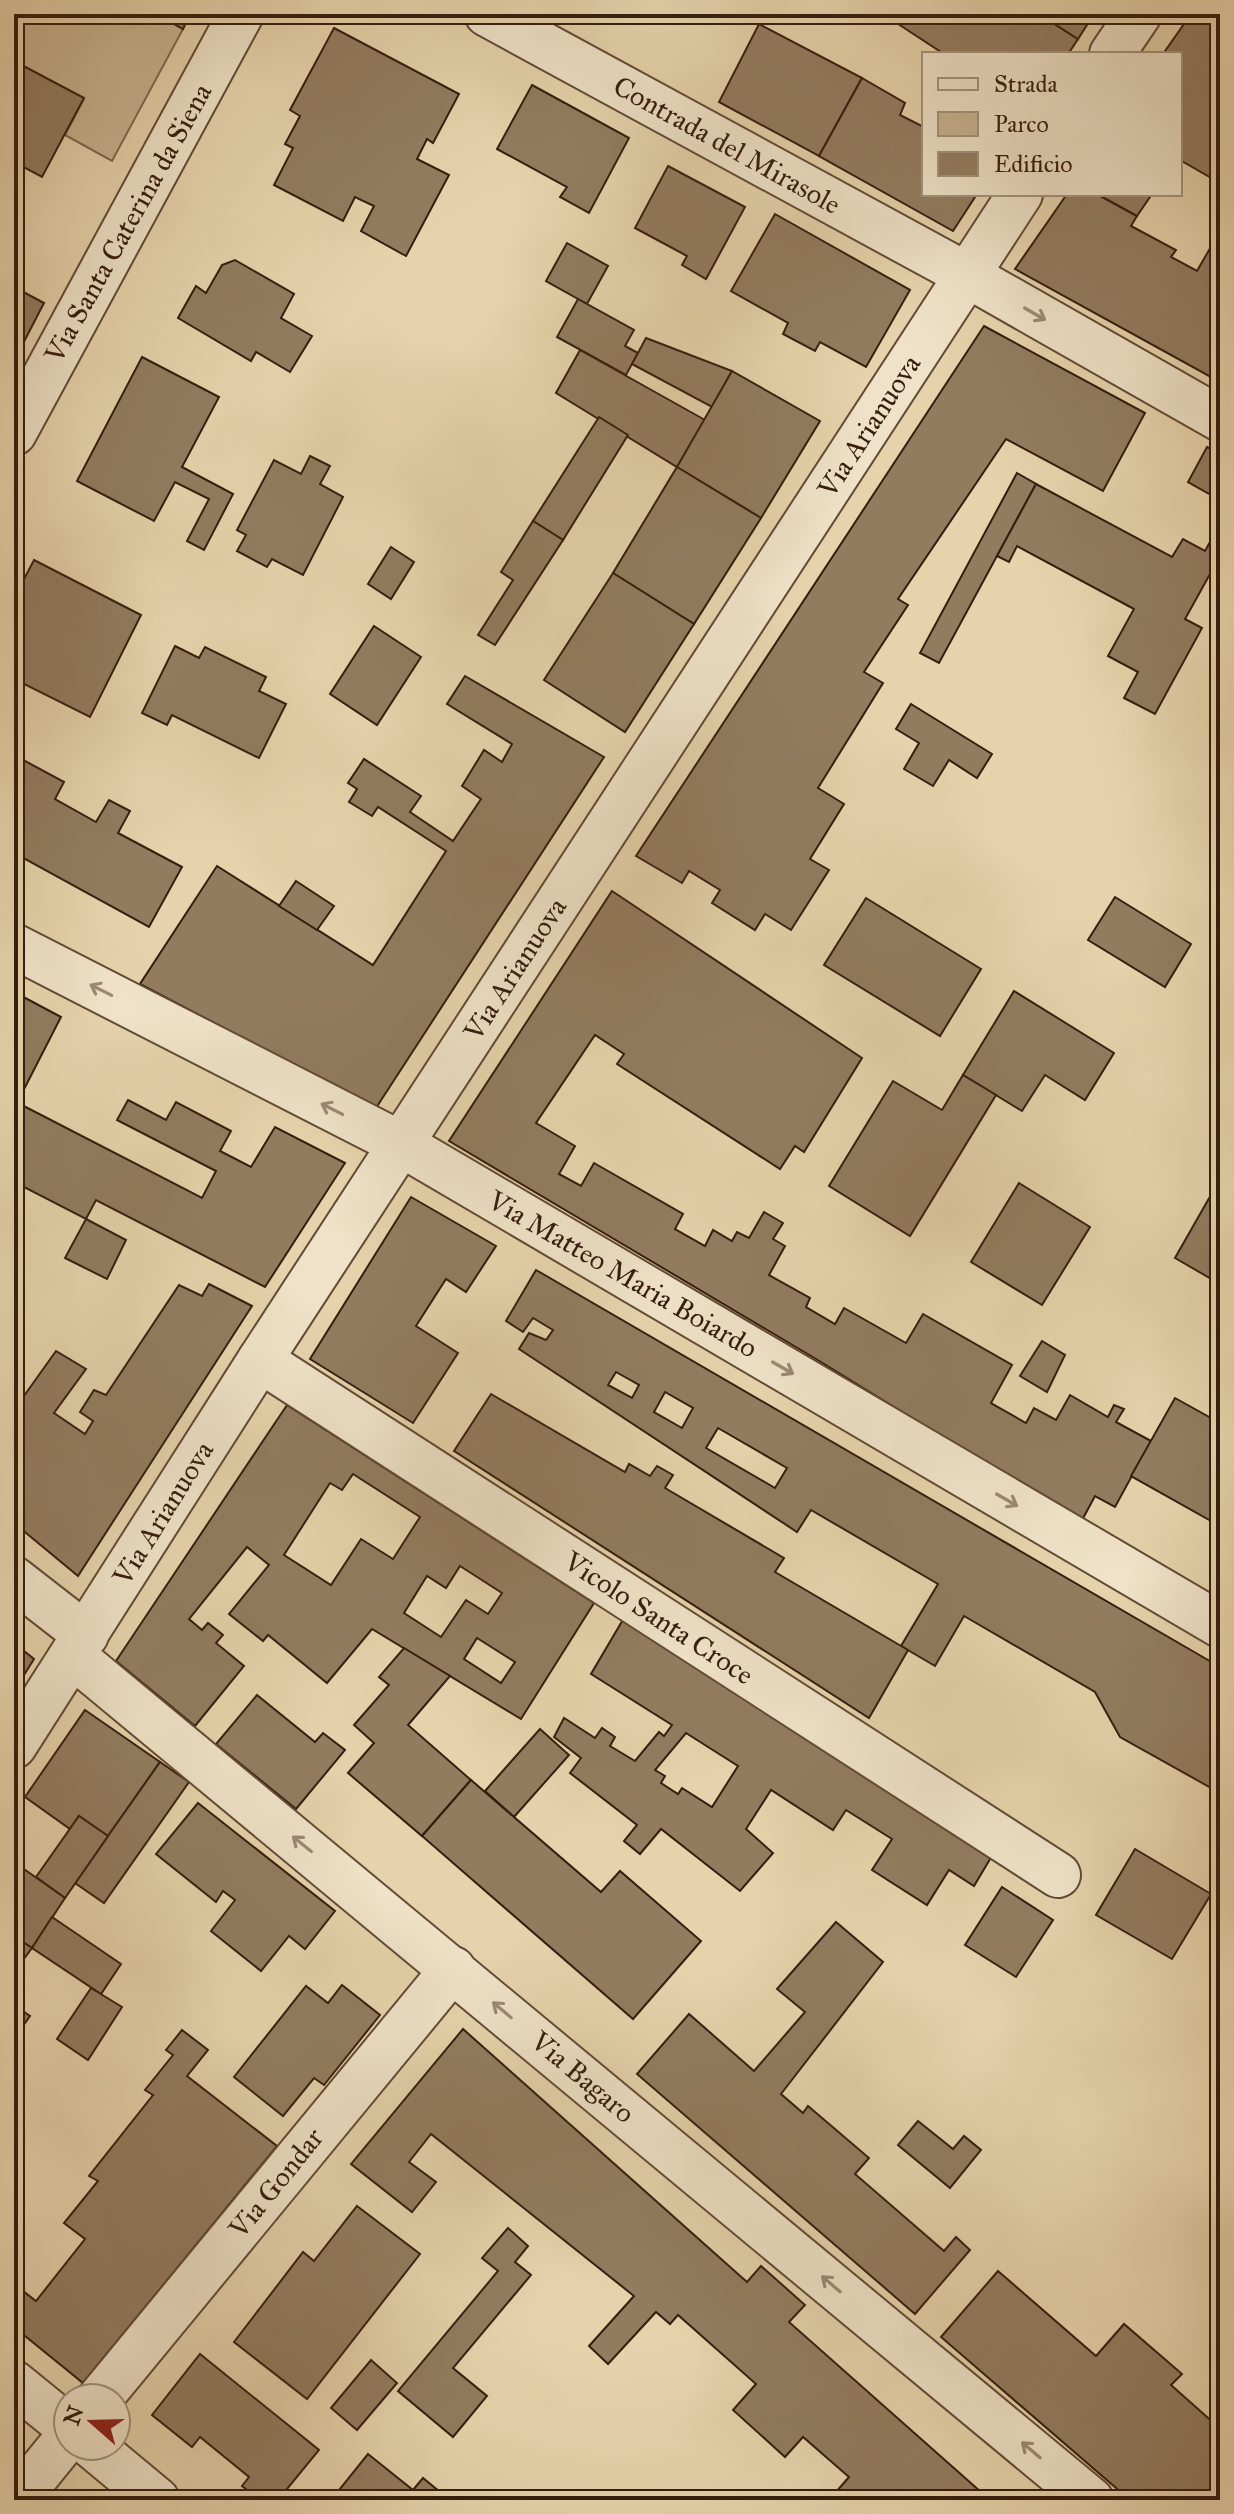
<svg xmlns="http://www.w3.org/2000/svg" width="1234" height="2514" font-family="'IM FELL Great Primer',serif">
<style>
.green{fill:#c8b490;stroke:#7f6850;stroke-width:2}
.building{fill:#927c60;stroke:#361d0f;stroke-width:2;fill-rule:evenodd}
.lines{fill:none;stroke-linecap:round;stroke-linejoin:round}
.minor-casing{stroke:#624a36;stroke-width:48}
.minor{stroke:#efe2c8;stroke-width:44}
.oneway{stroke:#9c8975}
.labels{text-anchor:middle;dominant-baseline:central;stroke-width:6;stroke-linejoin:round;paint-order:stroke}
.street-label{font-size:28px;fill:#361d0f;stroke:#efe2c8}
</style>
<rect width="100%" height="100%" fill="#e6d3ab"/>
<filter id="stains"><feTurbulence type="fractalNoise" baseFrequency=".0025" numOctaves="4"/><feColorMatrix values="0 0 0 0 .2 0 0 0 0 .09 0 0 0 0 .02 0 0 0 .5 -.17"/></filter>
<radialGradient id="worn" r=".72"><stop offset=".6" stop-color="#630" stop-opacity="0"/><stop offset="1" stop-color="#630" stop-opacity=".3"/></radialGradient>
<path class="green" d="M14,14H138L151,21L156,14L183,29L112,161L65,135L84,99L14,61Z"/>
<g class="building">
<path d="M138,14H190L183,29L156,14L151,21Z"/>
<path d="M895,14H969L974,17L975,14H1039L1078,39L1068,54H944L892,20Z"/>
<path d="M1039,14H1094L1078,39Z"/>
<path d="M1191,14H1220V110L1211,124L1220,129V183L1180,160V54H1163Z"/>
<path d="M759,24L862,78L819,156L719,102Z"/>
<path d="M334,28L459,94L433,143L427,139L417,159L449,175L406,256L361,231L374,206L355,197L343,221L274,185L293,148L285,144L300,116L290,110Z"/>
<path d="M14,61L84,98L42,177L14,162Z"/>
<path d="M862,78L905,103L900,115L924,127V194H977L953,231L819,156Z"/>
<path d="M532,85L629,138L589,213L560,197L567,187L497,149Z"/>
<path d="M668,166L745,207L706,279L682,265L687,256L635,228Z"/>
<path d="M1067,194H1097L1137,216L1131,226L1176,250L1171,257L1197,271L1220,231V382L1015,269Z"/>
<path d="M1097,194H1152L1137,216Z"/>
<path d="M775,214L910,290L866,367L820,342L815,351L783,334L788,323L731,291Z"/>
<path d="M567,243L608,266L587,304L546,281Z"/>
<path d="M235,260L294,294L281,318L312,336L290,372L256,352L251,361L178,318L196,286L206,293L222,265Z"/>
<path d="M14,287L44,303L14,361Z"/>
<path d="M578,299L634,330L625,346L638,353L626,375L557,337Z"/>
<path d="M984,326L1145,413L1103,491L1006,439L898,599L908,605L864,672L883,683L818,788L844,804L810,859L829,870L791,930L765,914L755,930L712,903L720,890L689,871L682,883L636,856Z"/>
<path d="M646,338L732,371L712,407L632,364Z"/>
<path d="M580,350L705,420L677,467L556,393Z"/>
<path d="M142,357L219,397L182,467L233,494L204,550L187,541L209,499L175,482L154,521L77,481Z"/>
<path d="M732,371L820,421L761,518L677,467Z"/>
<path d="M599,417L628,435L563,540L533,521Z"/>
<path d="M1207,447L1220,454V500L1188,482Z"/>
<path d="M310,456L330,466L320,484L343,497L303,575L272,559L267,567L237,551L246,535L237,530L274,460L301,474Z"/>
<path d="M677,467L761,518L694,624L613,573Z"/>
<path d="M1017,473L1036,484L939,663L920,653Z"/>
<path d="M1036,484L1172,557L1183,539L1205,551L1220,524V579L1210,574L1185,619L1202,628L1155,714L1124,698L1138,672L1108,656L1134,609L1017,546L1009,562L997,556Z"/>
<path d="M533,521L563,540L495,645L478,635L513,580L501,572Z"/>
<path d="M391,547L414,562L391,599L368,584Z"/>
<path d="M34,560L141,615L90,717L14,679V598Z"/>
<path d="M613,573L694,624L625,732L544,680Z"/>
<path d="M374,626L421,657L377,725L330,694Z"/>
<path d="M175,646L199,658L205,647L266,677L259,691L286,704L259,758L172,715L167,725L142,713Z"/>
<path d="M465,676L604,757L376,1108L140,984L217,866L373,965L446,851L378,807L372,816L349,802L357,789L348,783L364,759L421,796L410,812L453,841L481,799L462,786L484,750L502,762L512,744L447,704Z"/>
<path d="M911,704L992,754L977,778L949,760L933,786L904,769L919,743L896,729Z"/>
<path d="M14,755L64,782L55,799L96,822L109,800L130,811L118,833L182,867L149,927L14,853Z"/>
<path d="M296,881L334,906L317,930L279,906Z"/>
<path d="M612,891L862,1058L804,1152L795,1146L780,1169L617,1064L624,1054L595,1035L536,1123L575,1146L559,1174L581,1186L594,1163L683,1214L675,1229L705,1246L713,1230L732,1241L737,1232L749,1238L764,1212L783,1223L773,1239L785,1246L769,1275L810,1298L806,1307L835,1324L844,1308L906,1343L923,1314L1012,1365L991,1403L1026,1423L1034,1408L1056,1420L1070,1395L1108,1417L1114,1405L1124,1409L1116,1422L1151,1441L1115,1507L1095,1496L1081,1522L816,1359L449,1141Z"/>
<path d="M1115,897L1191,944L1165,987L1088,940Z"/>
<path d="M866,898L981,969L940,1036L824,965Z"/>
<path d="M1014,991L1114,1053L1085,1100L1045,1075L1022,1111L963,1075Z"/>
<path d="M14,992L61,1017L21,1095L14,1091Z"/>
<path d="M963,1075L996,1095L910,1236L829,1186L893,1081L942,1110Z"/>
<path d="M128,1100L166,1120L176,1102L231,1131L220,1151L251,1167L275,1127L345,1163L265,1287L96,1200L86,1219L14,1182V1101L202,1198L216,1171L117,1120Z"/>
<path d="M1220,1179V1284L1175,1258Z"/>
<path d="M1019,1183L1090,1227L1042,1305L971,1262Z"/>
<path d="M411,1197L496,1246L466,1292L446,1279L416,1326L458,1353L413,1423L310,1359Z"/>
<path d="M86,1219L126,1240L107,1279L65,1258Z"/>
<path d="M536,1270L1220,1667V1793L1120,1737L1095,1692L964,1616L935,1666L901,1646L938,1584L811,1510L797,1532L519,1349L529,1333L546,1340L553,1330L533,1318L523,1332L506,1321ZM616,1372L639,1385L632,1398L608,1385ZM665,1392L693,1408L682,1428L654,1412ZM718,1428L787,1468L775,1488L706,1448Z"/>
<path d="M209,1284L252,1306L78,1576L14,1523V1410L56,1351L86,1369L54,1413L85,1434L93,1421L80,1412L94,1390L106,1395L179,1285L202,1296Z"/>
<path d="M1042,1341L1065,1355L1047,1392L1020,1376Z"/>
<path d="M491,1394L625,1472L629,1464L650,1476L657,1466L673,1475L665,1488L784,1558L775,1572L908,1650L869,1718L454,1451Z"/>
<path d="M1175,1398L1220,1423V1526L1131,1476Z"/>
<path d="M287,1405L594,1603L521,1719L372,1629L327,1683L268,1635L263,1641L229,1614L269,1565L247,1547L189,1619L202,1630L208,1623L223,1635L216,1643L244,1666L195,1726L116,1661ZM353,1474L420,1517L393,1559L361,1539L331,1585L284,1555L330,1483L342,1490ZM460,1566L502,1593L488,1614L466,1600L441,1637L404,1613L427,1576L446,1588ZM477,1638L515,1662L501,1683L464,1659Z"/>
<path d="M624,1618L993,1854L974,1886L949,1870L927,1905L872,1870L892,1839L846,1810L833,1830L771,1790L746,1829L773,1853L740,1891L661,1829L640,1854L624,1841L637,1825L570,1773L581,1758L554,1737L564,1718L595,1738L602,1728L615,1737L610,1746L635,1761L659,1732L664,1736L672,1725L591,1674ZM686,1733L738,1766L712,1807L682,1788L678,1794L661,1783L665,1776L655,1770Z"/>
<path d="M14,1643L34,1659L14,1691Z"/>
<path d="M404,1648L450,1676L408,1725L471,1780L422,1836L348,1773L374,1743L354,1725L389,1685L379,1677Z"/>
<path d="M257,1695L315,1742L323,1733L345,1750L296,1809L216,1744Z"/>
<path d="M85,1710L160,1762L108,1836L79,1816L70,1829L25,1797Z"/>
<path d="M540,1729L569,1755L514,1817L485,1791Z"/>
<path d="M160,1762L189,1782L104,1903L75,1883Z"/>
<path d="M471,1780L601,1892L620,1871L701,1941L633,2019L422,1836Z"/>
<path d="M198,1803L335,1911L305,1949L289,1936L261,1971L211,1931L235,1900L223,1891L216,1902L156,1854Z"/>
<path d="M79,1816L108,1836L65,1898L36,1877Z"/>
<path d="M1135,1849L1211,1894L1172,1959L1096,1915Z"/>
<path d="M14,1862L65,1898L32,1948L14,1936Z"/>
<path d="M1002,1887L1053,1920L1016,1977L965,1945Z"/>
<path d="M52,1917L121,1964L101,1994L32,1948Z"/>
<path d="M836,1922L883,1962L781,2094L803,2113L808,2106L869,2158L855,2174L944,2251L956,2237L970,2250L915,2314L637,2074L689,2014L754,2071L805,2012L777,1989Z"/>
<path d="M14,1936L32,1948L14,1972Z"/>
<path d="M342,1985L380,2015L324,2085L314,2078L283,2116L234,2077L306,1986L328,2003Z"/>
<path d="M91,1988L122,2007L88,2060L57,2039Z"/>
<path d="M14,2005L30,2016L18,2033L14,2030Z"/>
<path d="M463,2029L747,2282L761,2266L805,2305L789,2322L990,2500H829L849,2477L803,2437L785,2457L733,2410L756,2384L678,2315L670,2324L656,2312L608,2364L589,2346L634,2296L431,2134L409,2162L436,2182L412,2212L351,2164Z"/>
<path d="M182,2030L208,2050L187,2076L277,2146L83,2383L14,2327V2284L36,2301L85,2239L64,2223L98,2181L89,2176L153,2095L145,2090L173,2055L166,2050Z"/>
<path d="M918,2121L953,2149L964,2136L981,2150L950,2188L898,2145Z"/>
<path d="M357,2206L420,2254L307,2399L234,2342L303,2252L314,2261Z"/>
<path d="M508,2228L528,2246L515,2262L531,2275L453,2368L487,2396L453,2437L398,2391L498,2271L482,2258Z"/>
<path d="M998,2271L1096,2356L1124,2324L1182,2374L1171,2385L1216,2425L1220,2420V2500H1130L941,2337Z"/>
<path d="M200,2354L319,2450L278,2500H260L242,2486L249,2477L200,2437L192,2447L152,2415Z"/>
<path d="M371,2360L397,2383L357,2430L331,2408Z"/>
<path d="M368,2454L413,2490L423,2478L446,2497L444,2500H331Z"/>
</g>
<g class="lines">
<defs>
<g id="minor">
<path d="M487,14L967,275L1220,419"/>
<path d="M1112,54L1139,14"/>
<path d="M14,433L241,14"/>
<path d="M14,946L401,1144L1220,1625"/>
<path d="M260,1360L1058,1875"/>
<path d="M14,1579L86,1635"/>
<path d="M73,1656L1091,2500"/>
<path d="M14,1746L260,1360L1020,194"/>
<path d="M14,2383L68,2427"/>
<path d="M100,2398L453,1969"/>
<path d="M92,2446L157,2500"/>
<path d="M17,2500L68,2437"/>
</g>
</defs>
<use href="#minor" class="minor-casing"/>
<use href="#minor" class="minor"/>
</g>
<defs><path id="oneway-shaft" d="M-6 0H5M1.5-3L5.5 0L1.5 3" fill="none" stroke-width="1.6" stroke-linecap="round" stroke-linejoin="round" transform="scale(2)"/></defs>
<g class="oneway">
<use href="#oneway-shaft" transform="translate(1035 314) rotate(30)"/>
<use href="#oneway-shaft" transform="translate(101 990) rotate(-153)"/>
<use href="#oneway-shaft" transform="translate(332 1109) rotate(-153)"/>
<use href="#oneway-shaft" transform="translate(783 1368) rotate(30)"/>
<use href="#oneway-shaft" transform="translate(1007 1500) rotate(30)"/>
<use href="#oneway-shaft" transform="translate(302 1844) rotate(-141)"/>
<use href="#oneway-shaft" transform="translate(502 2010) rotate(-140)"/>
<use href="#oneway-shaft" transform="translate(831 2284) rotate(-140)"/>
<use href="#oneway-shaft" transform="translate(1031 2450) rotate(-140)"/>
</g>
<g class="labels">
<g class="street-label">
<text transform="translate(727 145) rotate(29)">Contrada del Mirasole</text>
<text transform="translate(128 223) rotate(-61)">Via Santa Caterina da Siena</text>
<text transform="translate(869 426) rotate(-57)">Via Arianuova</text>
<text transform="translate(515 969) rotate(-57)">Via Arianuova</text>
<text transform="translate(623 1274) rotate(30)">Via Matteo Maria Boiardo</text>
<text transform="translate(163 1513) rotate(-58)">Via Arianuova</text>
<text transform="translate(659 1618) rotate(33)">Vicolo Santa Croce</text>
<text transform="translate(583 2077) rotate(40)">Via Bagaro</text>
<text transform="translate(276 2183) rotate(-51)">Via Gondar</text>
</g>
</g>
<rect width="1234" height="2514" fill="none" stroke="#e6d3ab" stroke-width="48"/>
<rect x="16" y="16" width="1202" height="2482" fill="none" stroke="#361d0f" stroke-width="4"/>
<rect x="24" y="24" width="1186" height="2466" fill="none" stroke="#361d0f" stroke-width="2"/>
<rect x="922" y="52" width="260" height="144" fill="#efe2c8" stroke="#a5937e" stroke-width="2"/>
<rect x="938" y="78" width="40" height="12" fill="#efe2c8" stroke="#a5937e" stroke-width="2"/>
<text x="994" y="92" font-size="24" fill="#361d0f">Strada</text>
<rect x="938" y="112" width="40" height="24" fill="#c8b490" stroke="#a5937e" stroke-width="2"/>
<text x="994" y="132" font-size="24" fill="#361d0f">Parco</text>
<rect x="938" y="152" width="40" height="24" fill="#927c60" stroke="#a5937e" stroke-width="2"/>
<text x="994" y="172" font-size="24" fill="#361d0f">Edificio</text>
<g transform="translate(92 2422) rotate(290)"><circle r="38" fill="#efe2c8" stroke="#a5937e" stroke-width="2"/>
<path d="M0-6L14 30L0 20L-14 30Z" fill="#8f2418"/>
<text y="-12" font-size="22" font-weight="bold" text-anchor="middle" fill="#361d0f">N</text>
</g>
<rect width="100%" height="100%" filter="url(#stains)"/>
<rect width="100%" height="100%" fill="url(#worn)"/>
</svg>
